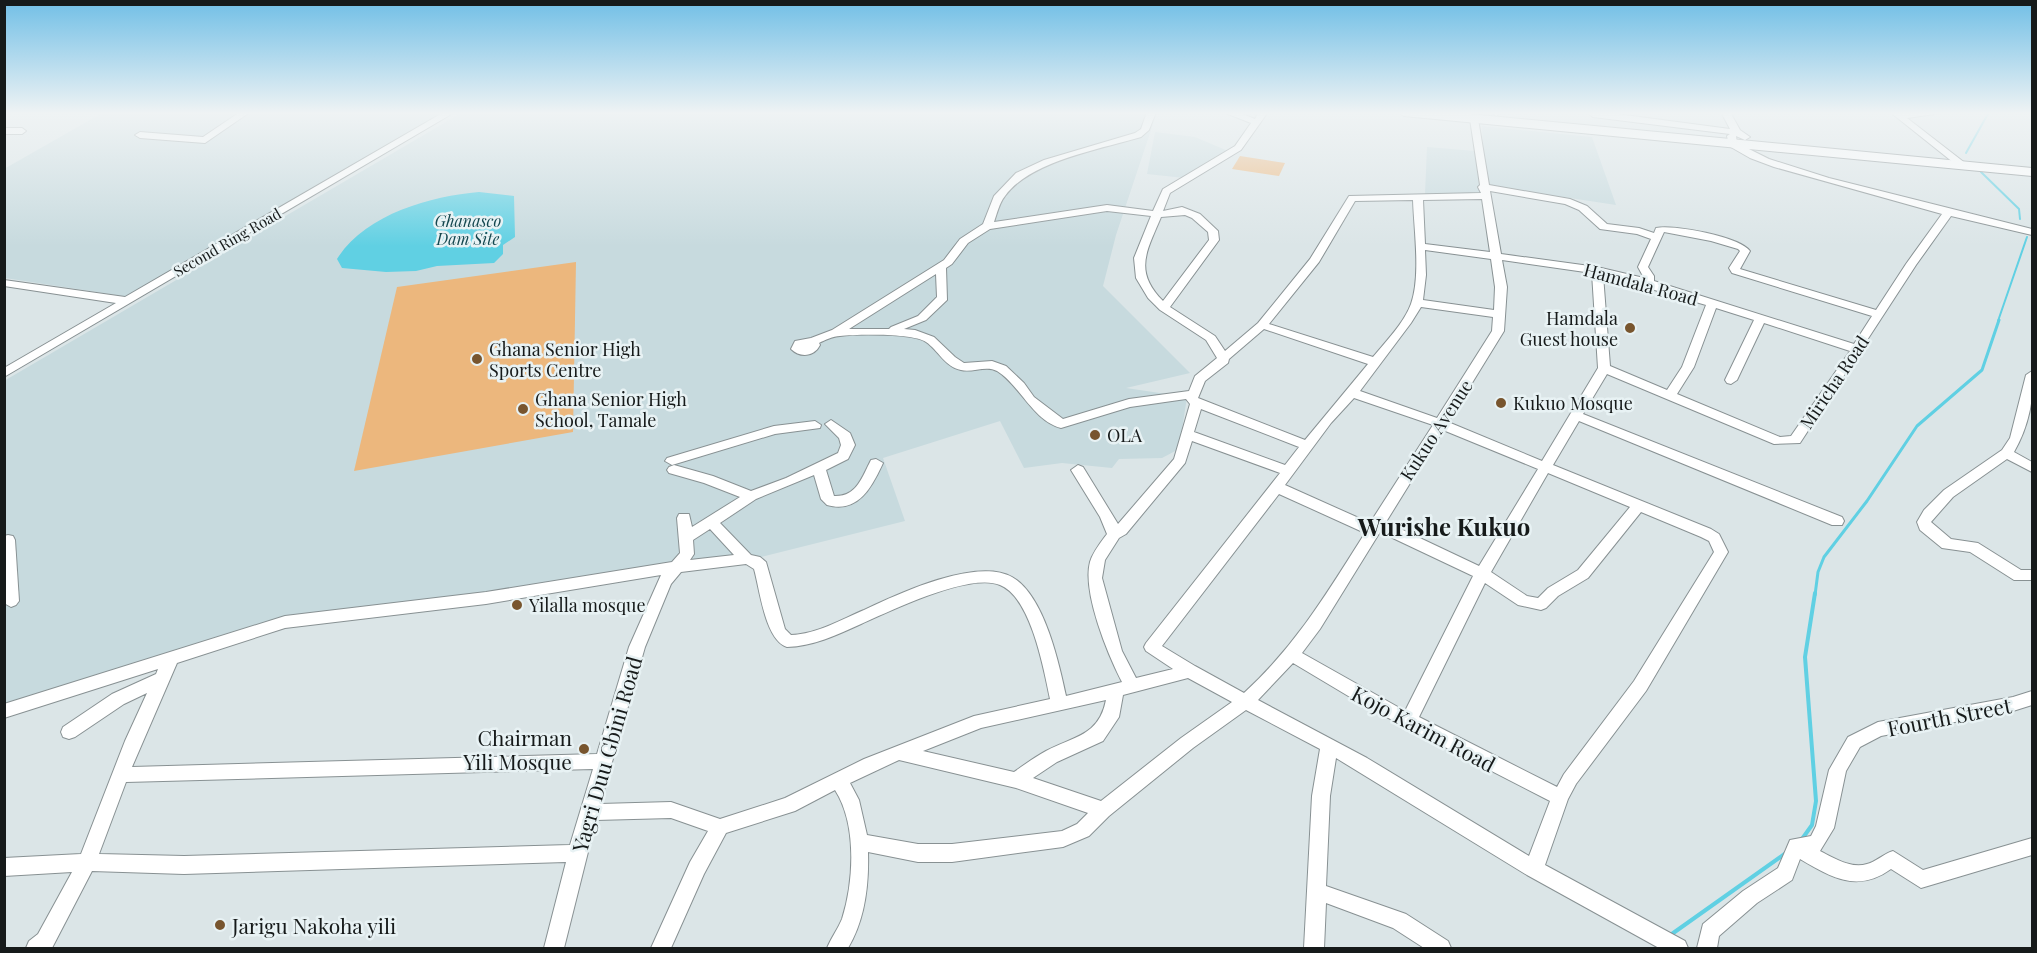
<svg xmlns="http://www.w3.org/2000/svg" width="2037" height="953" font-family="'Playfair Display',serif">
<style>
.built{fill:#c7dade}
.green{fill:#ecb77d}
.water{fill:#60d0e3}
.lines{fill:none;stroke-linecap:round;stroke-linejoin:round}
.stream-far2{stroke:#60d0e3;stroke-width:2}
.stream-far1{stroke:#60d0e3;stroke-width:3}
.stream{stroke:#60d0e3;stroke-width:4}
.minor-casing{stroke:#889193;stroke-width:2}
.highway-casing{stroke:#889193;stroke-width:2}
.minor{fill:#fff;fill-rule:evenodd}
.highway{fill:#fff;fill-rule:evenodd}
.poi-dot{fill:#78552e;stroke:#e8f2f4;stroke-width:2}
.labels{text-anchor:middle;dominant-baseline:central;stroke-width:5;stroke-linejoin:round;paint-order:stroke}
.far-street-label{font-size:15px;fill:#161a1a;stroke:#e8f2f4}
.far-water-label{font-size:16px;font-style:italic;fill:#14474f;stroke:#e8f2f4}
.street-label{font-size:18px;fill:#161a1a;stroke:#e8f2f4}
.poi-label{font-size:18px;fill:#161a1a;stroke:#e8f2f4;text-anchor:start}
.near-street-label{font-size:21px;fill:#161a1a;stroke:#e8f2f4}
.near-poi-label{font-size:21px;fill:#161a1a;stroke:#e8f2f4;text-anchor:end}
.district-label{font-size:24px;font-weight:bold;fill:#161a1a;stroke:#e8f2f4}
</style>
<rect width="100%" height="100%" fill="#dbe5e7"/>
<g class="built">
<path d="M104,112H443L129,297L5,278L4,169Z"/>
<path d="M463,112H1157L1116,235L1103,286L1190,373L1126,388L1187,397L1179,449L1162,458L1119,459L1112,468L1062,463L1024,468L1000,421L883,458L905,521L757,558L283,626L5,714L4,381Z"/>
<path d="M1482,126L1592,137L1616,205L1485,185Z"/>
<path d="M1155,132L1195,137L1228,151L1185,178L1147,174Z"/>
<path d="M1427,147L1475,151L1480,195L1425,194Z"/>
</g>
<g class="green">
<path d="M1240,156L1285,163L1279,176L1232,169Z"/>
<path d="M576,262L573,432L354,471L397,287Z"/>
</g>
<path class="water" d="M479,192L514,196L515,237L503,245V254L494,263L437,266L416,271L386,272L342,268L337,259C364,215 430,196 479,192Z"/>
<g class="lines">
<g class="stream-far2">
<path d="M1966,153L1989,112"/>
<path d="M1981,172L2019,209L2020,219"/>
<path d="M1998,321L2027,237"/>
</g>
<path class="stream-far1" d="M1815,595L1818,572L1824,557L1867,501L1917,426L1982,370L1999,320"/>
<g class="stream">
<path d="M1802,839L1812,825L1816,801L1805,657L1815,593"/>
<path d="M1669,936L1786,853"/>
</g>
<defs>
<g id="minor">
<path d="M240,112H250L205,143L140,138L135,135L140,132L203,137Z"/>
<path d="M444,112H455L4,377V368L116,303L4,286V280L125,297Z"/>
<path d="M1147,112H1156L1149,130L1141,137C1101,149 1030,161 1005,196C999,203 997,214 994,222L1107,205L1153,211L1163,189L1235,146L1251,123L1223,112H1237L1255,119L1259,112H1268L1241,150L1170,193L1163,211L1182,207L1200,214L1218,231L1219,240L1170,307L1215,336L1225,351L1258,323L1310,259L1349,196L1481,193L1478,187L1480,185L1470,119L1474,116L1478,119L1489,185L1570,199L1587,206L1607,224L1639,228L1654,233L1656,228C1674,224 1740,237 1750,251L1740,269L1876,310L1906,264L1942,214L1774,167L1750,158L1729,146L1727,136L1730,134L1593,117L1589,114L1602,112L1730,129L1721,112H1730L1740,130L1750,137L1745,140L1736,136L1737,143L1769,159L1829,178L2032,229V235L1951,216L1916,265L1800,443L1774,444L1607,374L1583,414L1842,517L1844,521L1842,525H1832L1579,421L1553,465L1711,529L1719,534L1728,552L1646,691L1576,784L1568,799L1545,865L1685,941L1688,948H1659L1527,875L1336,758L1330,796L1326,886L1406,914L1448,941L1451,948H1424L1393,928L1326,903L1324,948H1304L1312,796L1320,749L1246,710L1193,748L1109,816L1089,836L1063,847L952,862H918L868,852C869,885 865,920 848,948H827C831,938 838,929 842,919C854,881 857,824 835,790L795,811L726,833L704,874L671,948H651L690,862L708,831L671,818L596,820L564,948H544L566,862L184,874L92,871L52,948H26L29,941L38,934L72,872L4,876V858L81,854L125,741L147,693L124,704L75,737L69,739L63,737L61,732L63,727L112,694L156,674L158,669L4,718V704L285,616L486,592L672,562L680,553L677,518L679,514H689L692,527L740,497L704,483L669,473L667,470L669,467L674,465L713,476L751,491L786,478L838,453L841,445L839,438L825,424L831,420L850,433L855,445L848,459L826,470L834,496C857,497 862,477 871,460L876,459L883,463C872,487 858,514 827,505L821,499L814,475L756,499L720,523L751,555L760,557L766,562L785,629L791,635C817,634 840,620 864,610C898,594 976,557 1012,577C1044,595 1059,663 1066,696L1122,682C1108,655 1082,592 1090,562C1093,552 1101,542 1107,534L1100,517L1071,470L1078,465L1083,467L1118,524L1174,459L1190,404L1186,399L1130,407L1061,428C1033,421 1020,385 997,371C986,365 972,373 961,370C945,367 938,350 926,342C914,333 856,334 840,336C833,336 825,340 819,343L820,345C814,357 800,358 791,349L795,341L811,338L832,330L944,260L960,239L983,224L994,196L1016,173L1044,160L1135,133L1141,129ZM1490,191L1565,204L1579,210L1600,229L1637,234L1651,239L1638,267L1644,278L1597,267L1501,254ZM1482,199L1490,252L1425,244L1423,200ZM1413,200C1414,230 1421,276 1411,304C1404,323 1386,341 1373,357L1269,324L1319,262L1355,201ZM1107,211L1151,216L1134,258L1136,278L1148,298L1160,310L1206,340L1217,358L1195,376L1189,391L1129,399L1063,419L1034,397L1024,383L1006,366L992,361L964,363L955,357L934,337L915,330L904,329L926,320L947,300L946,268L952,264L968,243L990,229ZM1185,215L1192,218L1208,232L1209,240L1163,301C1133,271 1147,251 1161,217ZM1664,232L1711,241L1738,249L1740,251L1729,268L1732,273L1872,316L1854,344L1654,281V276L1648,267ZM1425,250L1491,259L1495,287L1494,310L1423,300L1426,275ZM1502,260L1592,273L1598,368L1542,461L1448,422L1504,331L1507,287ZM936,274L937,297L918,316L891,327L889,329H849ZM1603,275L1706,305L1682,367L1667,390L1610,366ZM1421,307L1493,317L1492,331L1437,418L1360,391L1411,323ZM1716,308L1754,320L1725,380L1727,383L1731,384L1737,380L1764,323L1850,351L1791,436L1780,437L1677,394L1694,367ZM1264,329L1368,364L1305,440L1198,398L1205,381L1228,363L1229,359ZM1354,398L1433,425L1370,523L1285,485L1331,423ZM1201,409L1299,447L1285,465L1194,432ZM1443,430L1538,469L1479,566L1386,522ZM1192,441L1280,473L1146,643L1144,647L1146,651L1173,669L1136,678L1122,651L1102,578L1105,560L1119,538L1126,534L1185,463ZM1548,473L1630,507L1578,570L1548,588L1538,598L1527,596L1491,572ZM1279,494L1365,533C1327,593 1297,644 1244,693L1195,666L1162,646ZM1641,512L1701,537L1709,541L1714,552L1634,681L1564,774L1557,787L1419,717L1485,583L1518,605L1541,610L1546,608L1558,596L1588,578ZM710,529L734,555L690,560L694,554L693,540ZM1380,532L1473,576L1405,711L1302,653L1320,629ZM746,564L754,569C760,590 765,640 787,647C814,646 837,635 861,624C890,611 970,572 1000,585C1031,597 1044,670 1050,699L974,716L864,759L785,798L720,819L671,802L600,804L645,647L671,584L681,572ZM661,575L629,647L597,754L132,767L177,663L285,628L486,604ZM1293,663L1365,706L1550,801L1529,856L1367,758L1258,700ZM1188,678L1232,702L1181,738L1101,801L1033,778L1057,762L1103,741L1119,717L1123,695ZM1106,700C1099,736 1074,736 1046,751C1035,757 1024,765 1014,772L923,751L981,728ZM899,760L1016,788L1088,813L1077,824L1062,831L952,844H918L867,835L859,800L850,783ZM593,769L570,845L184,856L99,854L126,782Z"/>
<path d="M1492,112H1500V113L1496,116Z"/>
<path d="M1890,112H1948L1907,118L1965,163V167H1959Z"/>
<path d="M4,128H22L26,131L22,134H4Z"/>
<path d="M2032,371C2035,398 2028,428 2014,452L2032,462V472L2007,459L1953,497L1931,522L1951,539L1978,543L2021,570H2032V580H2014L1970,552L1942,548L1920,530L1917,522L1924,510L1944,490L2002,450L2010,438L2026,375Z"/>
<path d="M815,421L821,425L820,428L775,434L672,465L665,461L667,458L774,426Z"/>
<path d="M8,535L13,536L15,540L19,601L16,605L11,607L4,603V536Z"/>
<path d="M2032,691V705L2013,711L1881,736L1860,747L1846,771L1834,828L1820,851C1834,858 1851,869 1867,864C1876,862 1883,854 1893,851L1923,870L2032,838V855L1921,888L1891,869C1858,893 1832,878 1800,859L1792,880L1757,903L1719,936L1717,948H1697L1703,924L1743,891L1778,868L1790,840L1811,836L1816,826L1829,770L1848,737L1878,722L2013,697Z"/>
</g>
<path id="highway" d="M1398,112H1449L2032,168V176L1404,116Z"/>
</defs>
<use href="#minor" class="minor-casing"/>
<use href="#highway" class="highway-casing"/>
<use href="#minor" class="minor"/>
<use href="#highway" class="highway"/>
</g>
<linearGradient id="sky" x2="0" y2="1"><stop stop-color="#71bfe6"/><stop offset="0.46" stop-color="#eff3f4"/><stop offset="1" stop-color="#eff3f4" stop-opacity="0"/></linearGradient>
<rect width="2037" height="246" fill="url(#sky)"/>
<g class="poi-dot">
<circle cx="1630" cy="328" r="6"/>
<circle cx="477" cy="359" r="6"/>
<circle cx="1501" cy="403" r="6"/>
<circle cx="523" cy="409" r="6"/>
<circle cx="1095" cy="435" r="6"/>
<circle cx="517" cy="605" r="6"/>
<circle cx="584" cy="749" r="6"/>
<circle cx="220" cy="925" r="6"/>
</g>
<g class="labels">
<g class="far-street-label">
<text transform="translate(227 242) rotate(-30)">Second Ring Road</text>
</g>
<g class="far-water-label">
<text x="468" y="220">Ghanasco<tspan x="468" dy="18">Dam Site</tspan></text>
</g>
<g class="street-label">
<text transform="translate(1641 284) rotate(15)">Hamdala Road</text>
<text transform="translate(1834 382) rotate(-56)">Miricha Road</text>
<text transform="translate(1436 430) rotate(-57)">Kukuo Avenue</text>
</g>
<g class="poi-label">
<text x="1618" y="318" text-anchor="end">Hamdala<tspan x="1618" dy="21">Guest house</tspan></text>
<text x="489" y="349">Ghana Senior High<tspan x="489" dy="21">Sports Centre</tspan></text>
<text x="535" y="399">Ghana Senior High<tspan x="535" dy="21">School, Tamale</tspan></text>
<text x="1513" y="403">Kukuo Mosque</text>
<text x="1107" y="435">OLA</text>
<text x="529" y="605">Yilalla mosque</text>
</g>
<g class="near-street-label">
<text transform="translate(1949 716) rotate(-11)">Fourth Street</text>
<text transform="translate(1424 728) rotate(28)">Kojo Karim Road</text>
<text transform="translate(606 754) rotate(-74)">Yagri Duu Gbini Road</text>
</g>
<g class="near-poi-label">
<text x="572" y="737">Chairman<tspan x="572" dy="24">Yili Mosque</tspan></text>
<text x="232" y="925" text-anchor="start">Jarigu Nakoha yili</text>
</g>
<g class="district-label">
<text x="1444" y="526">Wurishe Kukuo</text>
</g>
</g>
<rect width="2037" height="953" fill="none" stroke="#161a1a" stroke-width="12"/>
</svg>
